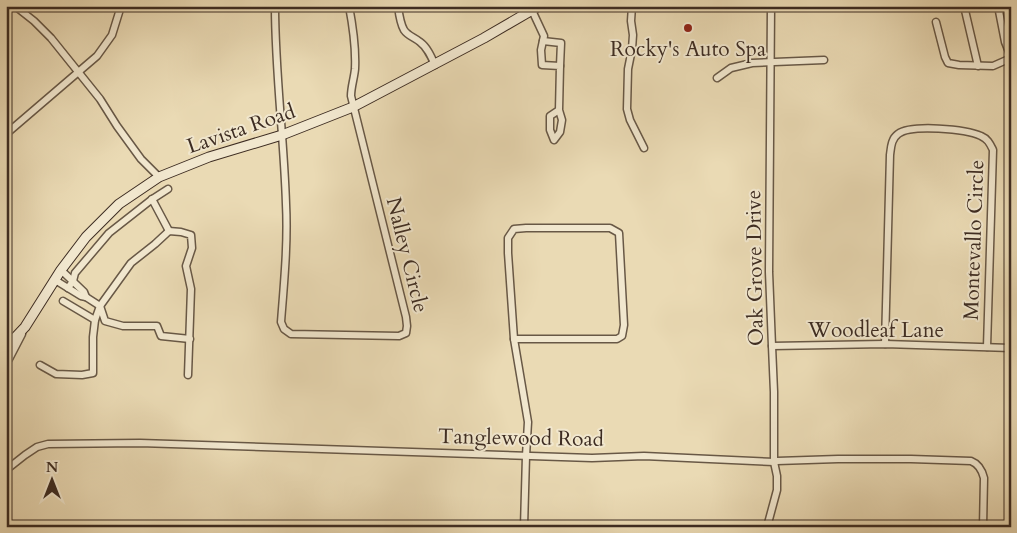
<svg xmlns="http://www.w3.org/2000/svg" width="1017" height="533" font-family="Cardo,serif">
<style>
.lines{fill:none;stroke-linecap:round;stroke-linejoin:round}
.street-casing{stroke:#685846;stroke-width:9}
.secondary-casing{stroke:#3d2c22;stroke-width:11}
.street{stroke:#f1e7ce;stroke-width:6}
.secondary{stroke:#f1e7ce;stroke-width:9}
.poi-dot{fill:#8f2418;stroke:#f1e7ce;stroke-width:2}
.labels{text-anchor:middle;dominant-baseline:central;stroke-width:4;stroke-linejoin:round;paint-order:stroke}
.poi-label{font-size:21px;fill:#3d2c22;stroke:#f1e7ce}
.street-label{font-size:21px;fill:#3d2c22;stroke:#f1e7ce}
</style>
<rect width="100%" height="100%" fill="#eadab4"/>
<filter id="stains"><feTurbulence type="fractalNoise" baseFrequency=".004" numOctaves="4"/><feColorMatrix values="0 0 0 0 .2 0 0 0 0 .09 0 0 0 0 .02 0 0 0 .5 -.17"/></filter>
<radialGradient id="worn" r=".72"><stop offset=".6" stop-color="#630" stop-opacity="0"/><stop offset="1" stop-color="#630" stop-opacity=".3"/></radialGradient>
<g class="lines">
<defs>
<g id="street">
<path d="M15,6L34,21L51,38L100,99L117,126L141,159L159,177"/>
<path d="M275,6C275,72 284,138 286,204C288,243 284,283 281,322L284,329L291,334L399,336L406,333L407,326L406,317L351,96C351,87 354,79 355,69C356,49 353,27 349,6"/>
<path d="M398,6C399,14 400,23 404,30C408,36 414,37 420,42C427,47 431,56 435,65"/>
<path d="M530,6L544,36L541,50L542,65L560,66L559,110L562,120L560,132L554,140L550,130V116L559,110"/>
<path d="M632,6L631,21L633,35L632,49L628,69L627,109L630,120L644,148"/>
<path d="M875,6L877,7L884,6"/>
<path d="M964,6L978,66"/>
<path d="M998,6L1005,42L1011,57"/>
<path d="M936,22L945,57L948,63L959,65L993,66L1011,58"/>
<path d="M543,41L561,43L560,66"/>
<path d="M717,78L731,68L752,63L824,60"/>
<path d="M6,134L97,56L112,35L121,6"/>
<path d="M152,199L169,231"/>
<path d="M526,228H610L619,233L624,325L622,336L617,339H514L508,253V238L514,229Z"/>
<path d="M61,270L84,292L86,297"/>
<path d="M55,280L81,296L86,297L100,306L105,321L123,326H157L161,336L190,339"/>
<path d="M68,288L73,281L75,273L109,233L151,200L168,189"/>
<path d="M63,301L95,320"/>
<path d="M514,339L528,422L526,456L524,527"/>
<path d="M885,344L890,155C891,148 891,139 898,134C911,124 966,129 981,136C988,139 990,144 993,150L987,347"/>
<path d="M772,346L885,344L1011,348"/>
<path d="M6,363L9,359L22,334"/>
<path d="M40,365L56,374L82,375L93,373V337L95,320L100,306L131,263L155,244L169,231L181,232L191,235L192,248L186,266L191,289L188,375"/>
<path d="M6,470L25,455L37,447L48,444L140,443L592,458L644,456L774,462L777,461L838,459H911L971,461C979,464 982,470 984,478L983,527"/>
<path d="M6,526L7,527"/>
<path d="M767,527L777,490V476L774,462V392L772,346L769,272L771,6"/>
</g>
<path id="secondary" d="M6,347L25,327L61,270L86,237L119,204L159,177L209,157L282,135L353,107L484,38L539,6"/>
</defs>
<use href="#street" class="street-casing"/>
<use href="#secondary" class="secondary-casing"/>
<use href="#street" class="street"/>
<use href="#secondary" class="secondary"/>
</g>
<circle class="poi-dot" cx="688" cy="28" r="5"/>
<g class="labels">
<g class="poi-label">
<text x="688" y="49">Rocky's Auto Spa</text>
</g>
<g class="street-label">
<text transform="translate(241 129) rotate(-19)">Lavista Road</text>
<text transform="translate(974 240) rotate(-88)">Montevallo Circle</text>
<text transform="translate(407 255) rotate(76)">Nalley Circle</text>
<text transform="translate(755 268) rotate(-91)">Oak Grove Drive</text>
<text x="876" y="330">Woodleaf Lane</text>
<text transform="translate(521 438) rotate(1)">Tanglewood Road</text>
</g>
</g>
<rect width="1017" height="533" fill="none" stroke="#eadab4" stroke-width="25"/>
<rect x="8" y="8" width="1002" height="518" fill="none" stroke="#3d2c22" stroke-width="2.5"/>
<rect x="12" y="12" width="992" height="508" fill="none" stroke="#3d2c22"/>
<g transform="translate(52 480)" stroke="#f1e7ce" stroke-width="4" paint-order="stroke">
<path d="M0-4L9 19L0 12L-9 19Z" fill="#3d2c22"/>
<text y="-8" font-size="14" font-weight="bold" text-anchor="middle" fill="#3d2c22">N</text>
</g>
<rect width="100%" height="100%" filter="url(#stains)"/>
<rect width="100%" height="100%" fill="url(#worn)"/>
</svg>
